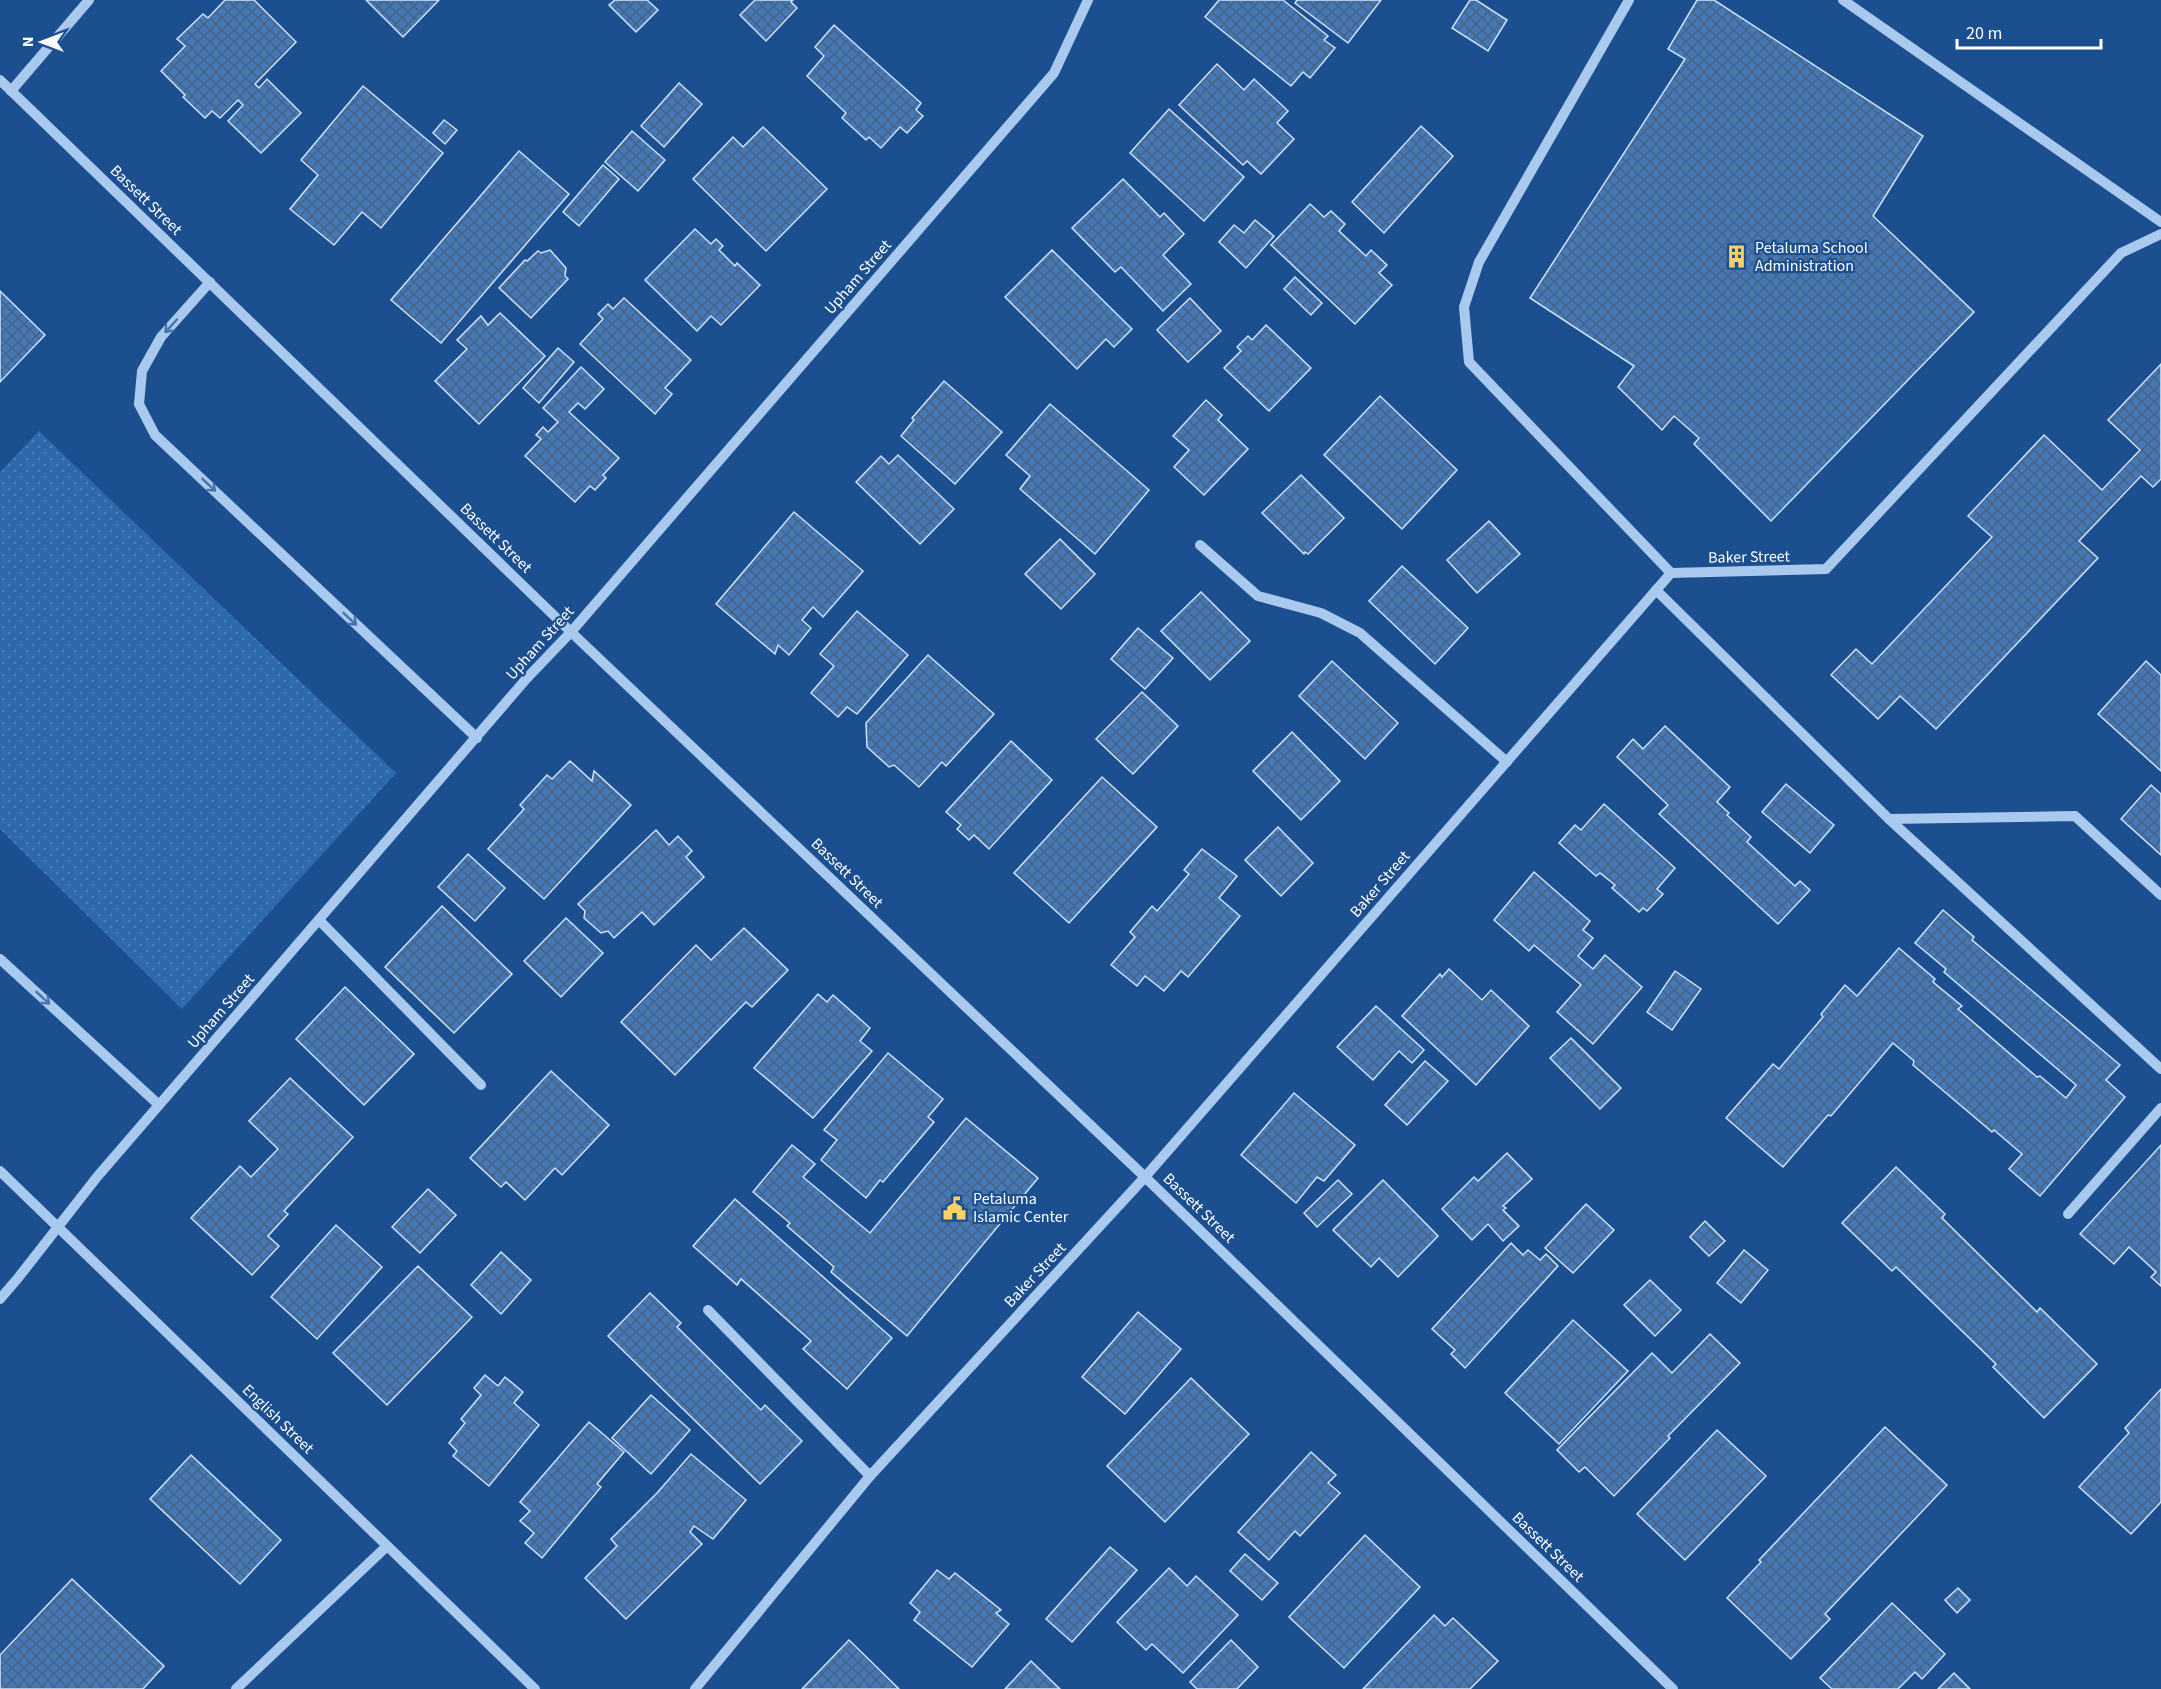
<svg xmlns="http://www.w3.org/2000/svg" width="2161" height="1689" font-family="'Source Sans 3',sans-serif">
<style>
.grass{fill:url(#grass-dots)}
.building{fill:url(#building-cross-hatch);stroke:#cfe3fa;stroke-width:1.5}
.lines{fill:none;stroke-linecap:round;stroke-linejoin:round}
.minor{stroke:#a9c9ee;stroke-width:10}
.oneway{stroke:#4674ac}
.labels{text-anchor:middle;dominant-baseline:central;stroke-width:4.5;stroke-linejoin:round;paint-order:stroke}
.street-label{font-size:16px;fill:#fff;stroke:#1b4f8f}
.poi-label{font-size:16px;fill:#fff;stroke:#1b4f8f;text-anchor:start}
</style>
<defs>
<pattern id="grass-dots" width="8" height="8" patternUnits="userSpaceOnUse" patternTransform="scale(1.5)"><rect width="8" height="8" fill="#2e69ad"/><path d="M2 2h.1M6 6h.1" fill="none" stroke="#4d80b9" stroke-width="1.8" stroke-linecap="round"/></pattern>
<pattern id="building-cross-hatch" width="8" height="8" patternUnits="userSpaceOnUse" patternTransform="scale(1.5)"><rect width="8" height="8" fill="#4478b7"/><path d="M0 0l8 8M0 8l8-8" fill="none" stroke="#486282"/></pattern>
</defs>
<rect width="100%" height="100%" fill="#1b4f8f"/>
<path class="grass" d="M39,431L396,773L182,1009L0,829V472Z"/>
<g class="building">
<path d="M225,0H254L296,42L255,84L259,88L267,79L301,113L261,153L228,121L243,105L238,100L220,118L212,111L205,118L183,97L185,95L161,71L185,46L177,39L203,14L208,18Z"/>
<path d="M366,0H439L403,37Z"/>
<path d="M615,0H647L658,10L636,32L609,5Z"/>
<path d="M755,0H793L791,2L797,8L766,41L740,15Z"/>
<path d="M1219,0H1283L1328,36L1324,40L1335,48L1310,78L1303,72L1291,86L1205,17Z"/>
<path d="M1297,0H1381L1348,43L1295,3Z"/>
<path d="M1470,0H1476L1507,20L1488,51L1452,28Z"/>
<path d="M1697,0H1714L1923,136L1873,216L1974,312L1771,521L1694,444L1699,438L1674,416L1662,430L1618,387L1634,366L1530,298L1685,59L1668,49Z"/>
<path d="M834,25L921,103L916,110L923,116L907,133L900,127L881,148L869,137L866,140L842,118L846,113L807,76L824,56L815,47Z"/>
<path d="M1217,64L1244,90L1254,79L1288,111L1277,123L1294,139L1261,174L1247,161L1243,165L1179,105Z"/>
<path d="M679,83L702,104L664,147L641,126Z"/>
<path d="M363,86L443,153L381,228L362,212L334,245L290,209L318,175L301,160Z"/>
<path d="M1169,109L1244,177L1204,221L1130,153Z"/>
<path d="M444,120L457,130L445,144L433,133Z"/>
<path d="M1421,126L1453,156L1384,233L1352,202Z"/>
<path d="M763,127L827,189L766,251L693,179L733,137L743,147Z"/>
<path d="M632,131L665,160L638,191L605,162Z"/>
<path d="M519,151L569,194L441,343L391,300Z"/>
<path d="M603,165L619,179L579,226L563,212Z"/>
<path d="M1123,179L1160,217L1164,213L1184,234L1163,255L1191,284L1163,311L1121,267L1115,272L1072,228Z"/>
<path d="M1310,204L1324,217L1331,211L1345,224L1339,231L1366,256L1371,250L1387,265L1379,273L1392,285L1355,324L1271,245Z"/>
<path d="M1255,220L1274,236L1246,268L1219,242L1234,225L1244,233Z"/>
<path d="M695,229L711,244L716,239L723,246L719,250L735,266L737,263L760,285L721,325L711,316L697,331L645,280Z"/>
<path d="M550,250L566,268L565,276L568,279L531,318L499,288L525,260L527,261L538,251L541,253Z"/>
<path d="M1052,250L1132,329L1114,347L1106,339L1077,369L1005,297Z"/>
<path d="M1295,277L1322,303L1311,315L1284,289Z"/>
<path d="M0,291L45,335L0,382Z"/>
<path d="M624,298L691,360L665,388L672,394L655,414L580,344L603,319L598,314L608,304L613,309Z"/>
<path d="M1190,298L1221,331L1188,362L1157,330Z"/>
<path d="M500,313L545,356L479,424L435,381L467,349L457,340L481,316L488,325Z"/>
<path d="M1266,325L1311,368L1269,411L1224,368L1241,351L1237,347L1248,336L1252,340Z"/>
<path d="M558,348L574,362L539,403L523,388Z"/>
<path d="M2161,364V479L2153,487L2141,476L2079,541L2098,558L1936,729L1900,696L1878,719L1831,675L1856,649L1872,664L1992,537L1968,516L2044,435L2102,490L2140,450L2108,420Z"/>
<path d="M581,367L604,389L585,409L578,403L569,412L619,458L603,475L606,478L595,490L590,486L575,502L525,456L541,439L536,435L543,427L548,432L558,422L543,408Z"/>
<path d="M944,381L1002,432L955,484L901,436L914,420L912,418Z"/>
<path d="M1380,396L1457,470L1402,529L1324,455Z"/>
<path d="M1206,400L1222,415L1218,420L1248,449L1204,495L1174,467L1189,450L1173,436Z"/>
<path d="M1050,404L1149,490L1095,554L1020,489L1030,476L1006,455Z"/>
<path d="M898,455L954,509L920,544L856,482L881,456L889,464Z"/>
<path d="M1301,475L1344,518L1308,554L1305,552L1304,554L1262,513Z"/>
<path d="M794,512L863,571L823,617L813,607L802,620L811,628L789,655L778,645L775,654L716,604Z"/>
<path d="M1489,521L1520,554L1477,593L1447,560Z"/>
<path d="M1060,539L1095,574L1061,609L1025,574Z"/>
<path d="M1402,566L1468,628L1435,664L1369,601Z"/>
<path d="M1201,592L1250,641L1210,680L1161,631Z"/>
<path d="M857,611L908,655L857,714L847,707L838,717L811,693L834,666L820,654Z"/>
<path d="M1138,628L1173,658L1145,689L1111,659Z"/>
<path d="M928,655L994,714L946,766L942,762L919,787L894,765L889,767L867,747L866,723Z"/>
<path d="M1332,661L1398,723L1365,759L1299,696Z"/>
<path d="M2146,661L2161,675V771L2098,714Z"/>
<path d="M1142,692L1178,726L1133,774L1096,739Z"/>
<path d="M1665,726L1730,787L1717,802L1729,813L1727,815L1751,837L1747,842L1795,886L1800,881L1810,890L1778,924L1659,814L1668,805L1617,757L1633,739L1643,749Z"/>
<path d="M1292,732L1340,781L1301,820L1253,771Z"/>
<path d="M1011,741L1052,780L989,849L974,835L969,840L957,829L961,825L946,812Z"/>
<path d="M570,761L592,781L594,771L631,805L544,899L488,849L524,809L520,805L547,775L552,779Z"/>
<path d="M1102,777L1157,827L1069,923L1014,873Z"/>
<path d="M1786,784L1834,825L1810,853L1762,812Z"/>
<path d="M2151,785L2161,794V855L2121,819Z"/>
<path d="M1604,804L1675,868L1657,889L1663,894L1647,911L1643,908L1639,912L1612,888L1615,885L1600,873L1596,876L1559,843L1575,825L1581,830Z"/>
<path d="M1278,827L1313,863L1281,896L1245,860Z"/>
<path d="M656,830L669,845L678,836L692,851L686,857L704,877L654,925L642,912L614,938L608,931L601,933L584,918L585,911L578,904Z"/>
<path d="M1202,849L1237,876L1219,898L1240,916L1188,977L1181,971L1164,991L1145,976L1137,986L1111,965L1135,937L1130,932L1152,906L1157,911L1189,874L1184,870Z"/>
<path d="M468,854L505,888L475,921L438,887Z"/>
<path d="M1534,872L1590,921L1583,930L1593,938L1578,956L1593,969L1605,955L1642,987L1593,1044L1557,1012L1581,985L1534,945L1529,951L1494,920Z"/>
<path d="M442,906L512,974L454,1033L385,967Z"/>
<path d="M1943,910L1974,937L1972,940L2120,1065L2106,1080L2125,1097L2040,1196L2009,1169L2022,1154L1994,1130L1992,1132L1913,1065L1914,1061L1893,1043L1831,1116L1828,1115L1783,1167L1726,1118L1773,1064L1779,1069L1823,1017L1821,1014L1845,985L1857,996L1899,948L1935,979L1933,982L1962,1006L1958,1009L2037,1077L2040,1076L2066,1098L2076,1085L1944,972L1946,969L1915,943Z"/>
<path d="M566,918L603,953L561,997L524,961Z"/>
<path d="M744,928L788,970L752,1007L746,1002L675,1075L621,1022L696,945L711,960Z"/>
<path d="M1449,969L1482,1000L1491,990L1529,1026L1476,1085L1402,1016L1440,974L1442,977Z"/>
<path d="M1675,971L1701,989L1672,1030L1647,1012Z"/>
<path d="M345,987L414,1054L364,1105L296,1039Z"/>
<path d="M818,994L827,1002L833,995L870,1028L860,1041L872,1051L813,1118L754,1068Z"/>
<path d="M1376,1006L1424,1050L1412,1063L1399,1051L1373,1080L1337,1047Z"/>
<path d="M1571,1038L1621,1088L1600,1109L1550,1058Z"/>
<path d="M888,1053L943,1099L928,1117L934,1122L883,1182L880,1180L866,1198L821,1160L837,1140L824,1130Z"/>
<path d="M1425,1061L1448,1081L1407,1125L1385,1105Z"/>
<path d="M551,1071L609,1125L562,1175L555,1168L525,1200L506,1182L501,1187L470,1158Z"/>
<path d="M290,1078L353,1137L284,1211L288,1214L268,1236L279,1246L252,1275L191,1218L240,1166L251,1177L278,1149L249,1121Z"/>
<path d="M1294,1093L1355,1145L1324,1181L1317,1177L1296,1203L1241,1155Z"/>
<path d="M966,1118L1038,1178L907,1336L831,1272L834,1267L787,1226L790,1223L753,1192L792,1145L815,1164L803,1177L870,1233Z"/>
<path d="M2161,1145V1286L2151,1277L2156,1272L2129,1247L2114,1264L2080,1234Z"/>
<path d="M1507,1153L1532,1179L1503,1206L1506,1208L1503,1210L1519,1226L1503,1241L1488,1224L1472,1240L1442,1209L1474,1177L1478,1181Z"/>
<path d="M1896,1167L1945,1214L1942,1218L2037,1312L2040,1308L2097,1364L2044,1418L1993,1367L1996,1364L1896,1267L1892,1271L1842,1223Z"/>
<path d="M1338,1180L1352,1194L1317,1227L1304,1213Z"/>
<path d="M1383,1180L1438,1236L1398,1277L1379,1258L1371,1267L1333,1230Z"/>
<path d="M428,1189L456,1215L420,1253L392,1227Z"/>
<path d="M735,1199L892,1338L847,1389L803,1349L811,1341L741,1279L737,1285L693,1246Z"/>
<path d="M1586,1204L1614,1230L1573,1273L1545,1248Z"/>
<path d="M1705,1221L1725,1241L1709,1256L1690,1237Z"/>
<path d="M336,1225L382,1267L317,1339L271,1297Z"/>
<path d="M1511,1243L1523,1255L1528,1250L1540,1260L1546,1254L1558,1266L1465,1368L1451,1354L1455,1350L1432,1329Z"/>
<path d="M1744,1250L1768,1270L1741,1303L1717,1283Z"/>
<path d="M501,1252L531,1280L501,1314L471,1285Z"/>
<path d="M418,1266L472,1317L387,1405L333,1353Z"/>
<path d="M1650,1280L1681,1310L1655,1336L1624,1305Z"/>
<path d="M650,1293L681,1323L677,1327L761,1410L765,1405L802,1441L760,1484L608,1336Z"/>
<path d="M1138,1312L1181,1349L1125,1414L1082,1377Z"/>
<path d="M1573,1320L1628,1371L1559,1444L1505,1393Z"/>
<path d="M1710,1334L1740,1363L1668,1436L1670,1438L1614,1496L1585,1467L1579,1472L1557,1450L1652,1353L1672,1373Z"/>
<path d="M485,1375L498,1386L505,1377L523,1392L514,1403L539,1425L489,1486L453,1456L457,1451L449,1443L465,1423L461,1419L481,1395L474,1388Z"/>
<path d="M1191,1378L1249,1434L1165,1522L1107,1466Z"/>
<path d="M2161,1389V1502L2131,1534L2079,1487L2129,1433L2125,1428Z"/>
<path d="M651,1395L690,1430L651,1474L612,1438Z"/>
<path d="M589,1422L624,1452L597,1484L601,1487L542,1558L525,1543L534,1533L520,1521L530,1511L520,1502Z"/>
<path d="M1885,1427L1947,1485L1825,1614L1830,1619L1791,1659L1727,1598L1761,1562L1759,1560Z"/>
<path d="M1717,1430L1766,1476L1685,1560L1637,1514Z"/>
<path d="M1311,1452L1336,1475L1328,1483L1340,1493L1300,1536L1295,1531L1269,1560L1238,1532Z"/>
<path d="M691,1454L746,1500L713,1539L694,1526L690,1532L702,1544L626,1619L585,1578L617,1546L611,1539L657,1493Z"/>
<path d="M191,1455L281,1540L240,1584L150,1499Z"/>
<path d="M1365,1535L1420,1587L1344,1668L1289,1617Z"/>
<path d="M1110,1547L1137,1570L1072,1642L1046,1619Z"/>
<path d="M1245,1554L1278,1583L1262,1600L1230,1571Z"/>
<path d="M1169,1568L1187,1586L1196,1576L1238,1615L1183,1673L1152,1644L1146,1650L1117,1622Z"/>
<path d="M937,1570L949,1579L955,1573L1001,1610L996,1613L1009,1624L972,1667L914,1620L920,1612L910,1603Z"/>
<path d="M72,1579L164,1666L143,1689H0V1655Z"/>
<path d="M1958,1588L1970,1600L1957,1613L1945,1600Z"/>
<path d="M1892,1603L1945,1654L1922,1679L1915,1672L1898,1689H1832L1820,1678Z"/>
<path d="M1434,1615L1445,1626L1453,1618L1498,1661L1470,1689H1363Z"/>
<path d="M849,1640L899,1689H802Z"/>
<path d="M1231,1640L1258,1667L1237,1689H1197L1190,1682Z"/>
<path d="M1031,1661L1060,1689H1005Z"/>
<path d="M1954,1673L1970,1689H1938Z"/>
</g>
<g class="lines">
<g class="minor">
<path d="M1629,0L1479,262L1464,307L1469,362L1671,573"/>
<path d="M1843,0L2161,222"/>
<path d="M0,80L571,632L1145,1177L1673,1689"/>
<path d="M11,91L89,0"/>
<path d="M210,282L161,337L142,371L139,404L155,435L477,738"/>
<path d="M1200,545L1258,596L1321,613L1360,633L1507,762"/>
<path d="M1656,590L1889,819L2161,1069"/>
<path d="M1889,819L2075,816L2161,895"/>
<path d="M319,920L481,1085"/>
<path d="M0,959L159,1105"/>
<path d="M0,1171L535,1689"/>
<path d="M2068,1214L2161,1108"/>
<path d="M0,1299L18,1278L97,1177L527,678L571,632L1054,73L1088,0"/>
<path d="M708,1310L870,1476"/>
<path d="M236,1689L387,1546"/>
<path d="M695,1689L870,1476L1145,1177L1671,573L1826,569L2121,253L2161,234"/>
</g>
</g>
<defs><path id="oneway-shaft" d="M-6 0H5M1.5-3L5.5 0L1.5 3" fill="none" stroke-width="1.6" stroke-linecap="round" stroke-linejoin="round" transform="scale(1.5)"/></defs>
<g class="oneway">
<use href="#oneway-shaft" transform="translate(171 326) rotate(132)"/>
<use href="#oneway-shaft" transform="translate(209 485) rotate(43)"/>
<use href="#oneway-shaft" transform="translate(350 619) rotate(43)"/>
<use href="#oneway-shaft" transform="translate(43 998) rotate(43)"/>
</g>
<defs>
<symbol id="building-bare" viewBox="-9 -9 18 18"><path d="M-4-6H4V6H1V3H-1V6H-4ZM-2.5-4.3h1.7v1.8h-1.7ZM.8-4.3h1.7v1.8H.8ZM-2.5-1h1.7V.8h-1.7ZM.8-1h1.7V.8H.8Z" fill="#ffd166" stroke="#1b4f8f" stroke-width="2.5" paint-order="stroke"/></symbol>
<symbol id="civic-bare" viewBox="-9 -9 18 18"><path d="M-.6-6.5H3V-4.5H.6V-3L4-1V1h2V6H-6V1h2V-1L-.6-3ZM-1.2 2.5V6h2.4V2.5Z" fill="#ffd166" stroke="#1b4f8f" stroke-width="2.5" paint-order="stroke"/></symbol>
</defs>
<g fill-rule="evenodd">
<use href="#building-bare" x="1720" y="240" width="33" height="33"/>
<use href="#civic-bare" x="938" y="1192" width="33" height="33"/>
</g>
<g class="labels">
<g class="street-label">
<text transform="translate(146 200) rotate(44)">Bassett Street</text>
<text transform="translate(858 277) rotate(-49)">Upham Street</text>
<text transform="translate(496 538) rotate(44)">Bassett Street</text>
<text transform="translate(1749 557) rotate(-1)">Baker Street</text>
<text transform="translate(540 643) rotate(-48)">Upham Street</text>
<text transform="translate(847 873) rotate(44)">Bassett Street</text>
<text transform="translate(1380 884) rotate(-49)">Baker Street</text>
<text transform="translate(221 1011) rotate(-49)">Upham Street</text>
<text transform="translate(1199 1208) rotate(44)">Bassett Street</text>
<text transform="translate(1035 1275) rotate(-47)">Baker Street</text>
<text transform="translate(278 1419) rotate(44)">English Street</text>
<text transform="translate(1548 1547) rotate(44)">Bassett Street</text>
</g>
<g class="poi-label">
<text x="1755" y="248">Petaluma School<tspan x="1755" dy="18">Administration</tspan></text>
<text x="973" y="1199">Petaluma<tspan x="973" dy="18">Islamic Center</tspan></text>
</g>
</g>
<g transform="translate(42 42) rotate(270)" stroke="#1b4f8f" stroke-width="4.5" paint-order="stroke">
<path d="M0-4.5L10 22L0 15L-10 22Z" fill="#ffffff"/>
<text y="-9" font-size="16" font-weight="bold" text-anchor="middle" fill="#ffffff">N</text>
</g>
<path d="M1957 39v9h144v-9" fill="none" stroke="#ffffff" stroke-width="3"/>
<text x="1966" y="39" font-size="18" fill="#ffffff" stroke="#1b4f8f" stroke-width="4.5" paint-order="stroke">20 m</text>
</svg>
